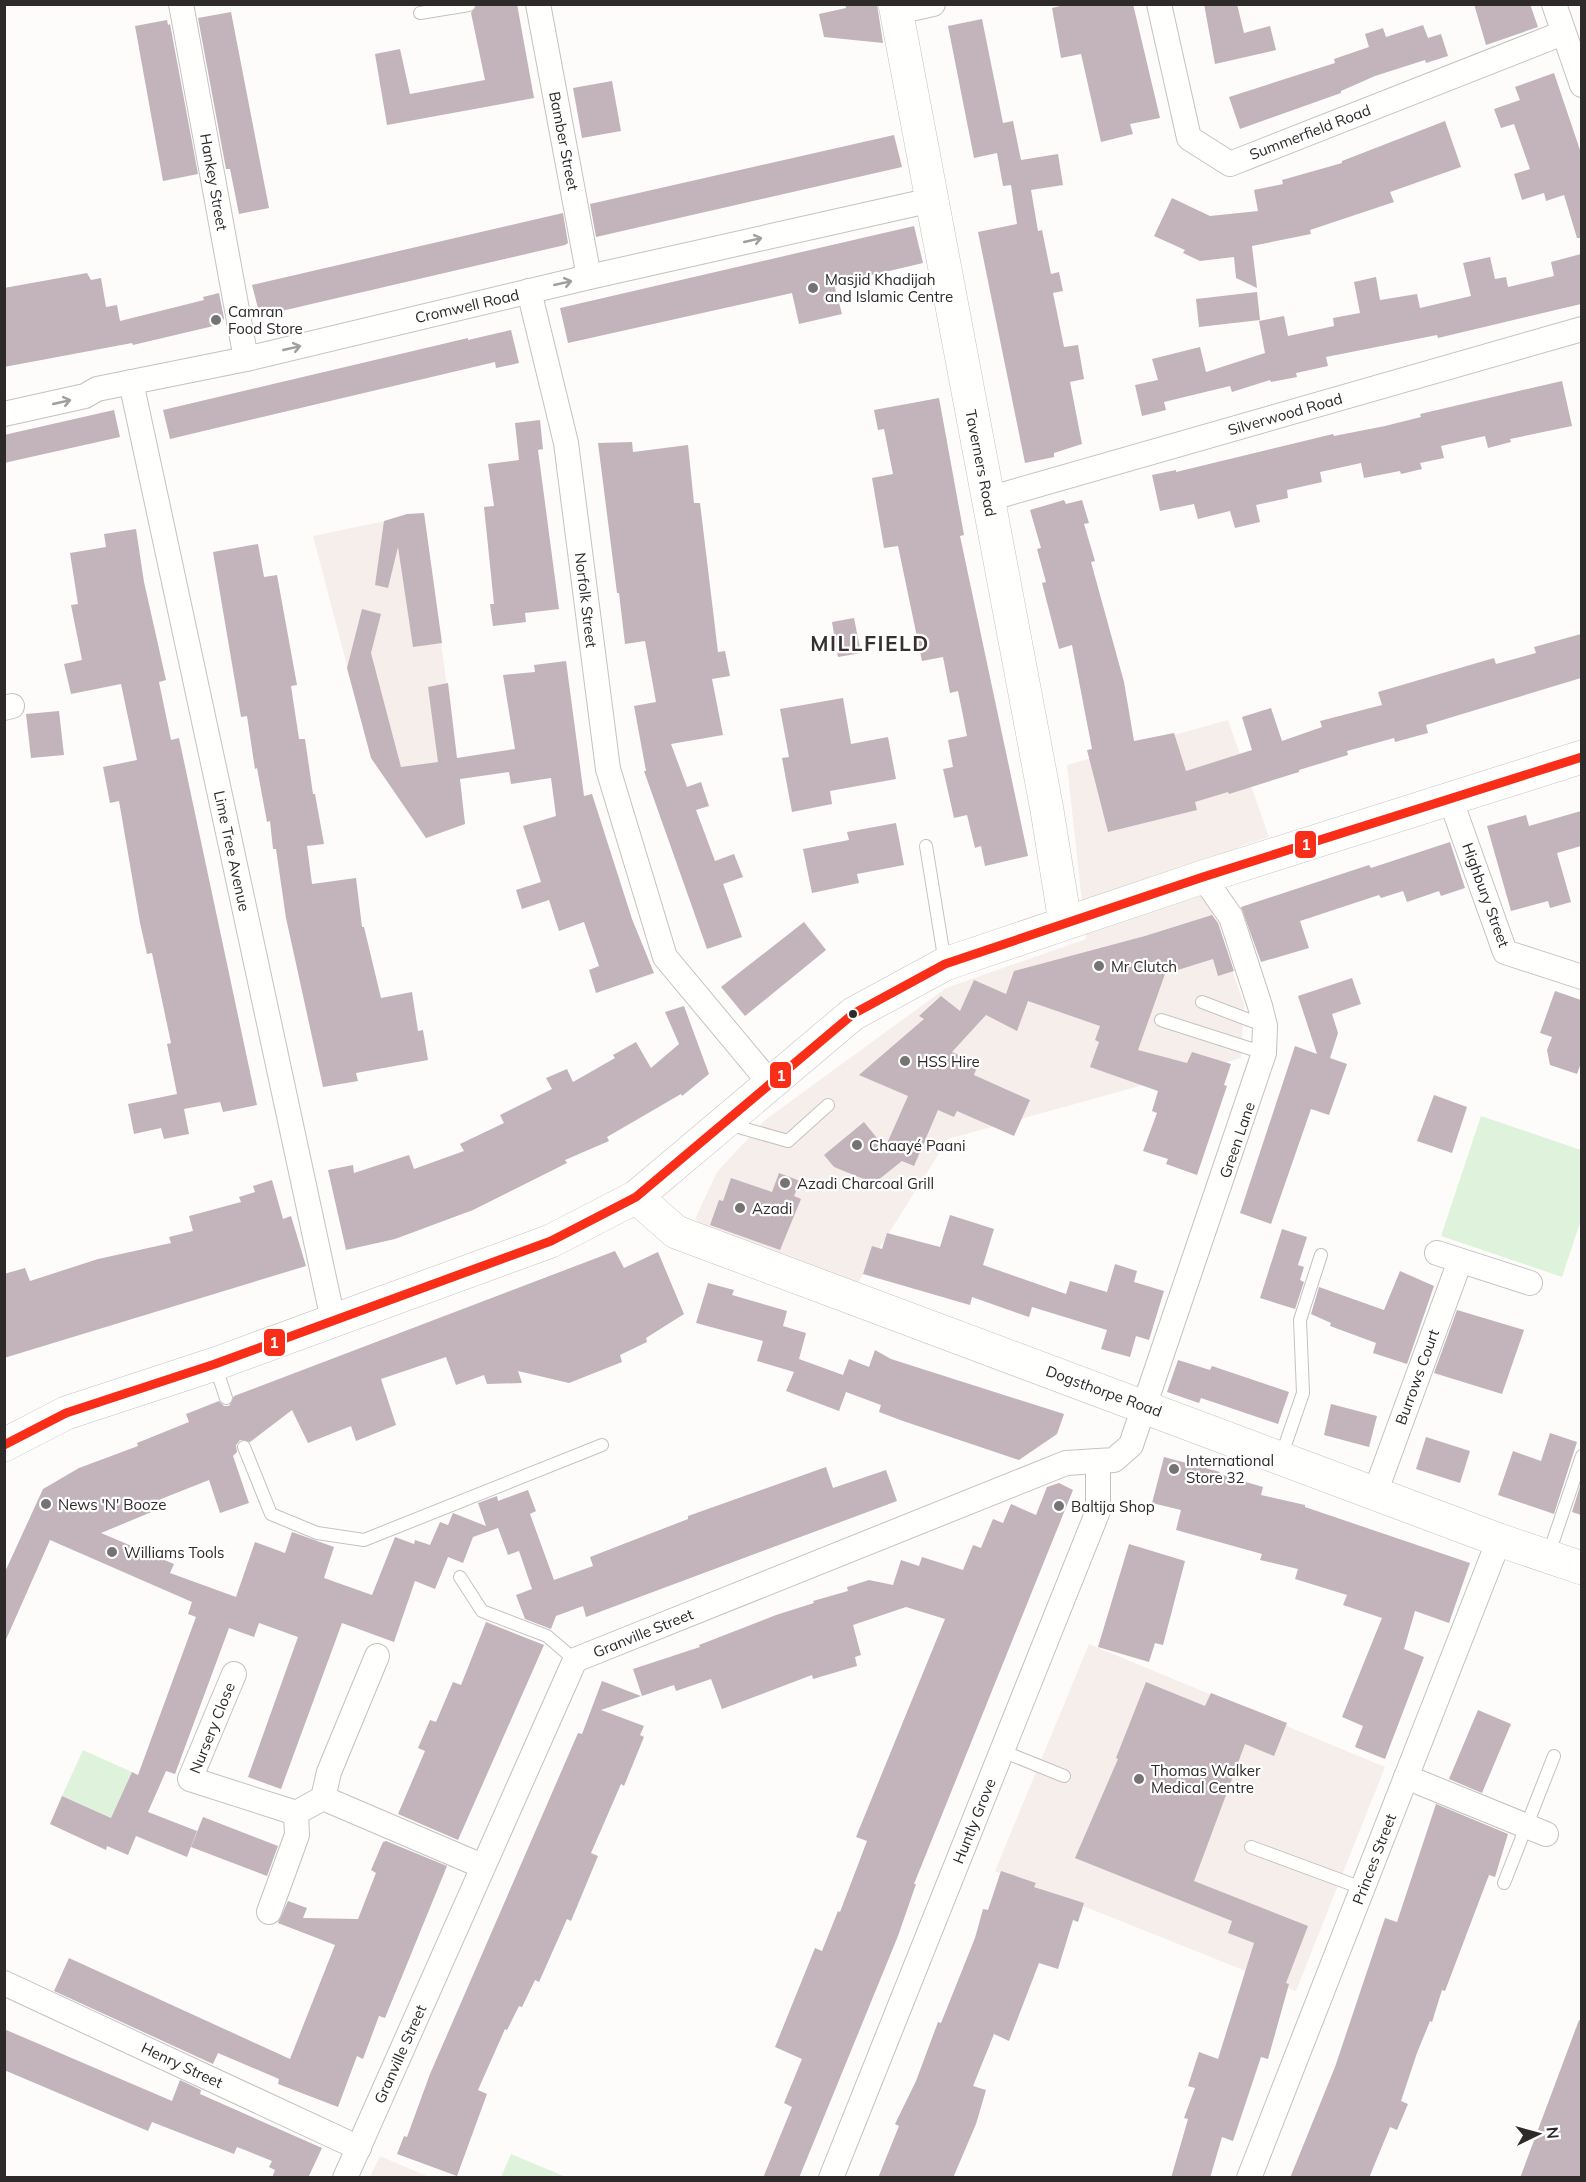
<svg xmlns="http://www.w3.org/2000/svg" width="1586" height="2182" font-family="Mulish,sans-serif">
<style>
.built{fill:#f6eeeb}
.green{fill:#dff3dc}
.building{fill:#c3b3bb}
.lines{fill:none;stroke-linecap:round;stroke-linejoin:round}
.lane-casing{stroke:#c4c2c1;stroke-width:14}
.street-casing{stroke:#c4c2c1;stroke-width:26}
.secondary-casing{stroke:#c4c2c1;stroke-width:34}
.lane{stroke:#fffffe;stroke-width:12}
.street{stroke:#fffffe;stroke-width:24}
.secondary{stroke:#fffffe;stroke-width:33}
.bus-1-casing{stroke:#fff;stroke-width:14}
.bus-1{stroke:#f92e18;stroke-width:9}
.oneway{stroke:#a09f9e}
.poi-dot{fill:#767472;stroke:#fff;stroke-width:2}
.bus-dot{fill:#2d2a29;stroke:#fff;stroke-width:2}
.labels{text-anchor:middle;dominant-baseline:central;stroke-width:4.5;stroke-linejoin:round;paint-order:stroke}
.street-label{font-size:15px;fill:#2d2a29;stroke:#fff}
.poi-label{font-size:15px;fill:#2d2a29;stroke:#fff;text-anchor:start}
.district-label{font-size:21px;font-weight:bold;letter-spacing:1.5px;fill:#36302e;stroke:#fff}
.line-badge{stroke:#fff;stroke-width:2}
.badge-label{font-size:16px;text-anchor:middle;font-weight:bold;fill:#fff}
</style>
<rect width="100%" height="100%" fill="#fdfcfb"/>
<g class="built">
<path d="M424,513L465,824L426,838L371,757L313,536Z"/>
<path d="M1228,720L1269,837L1238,847L1209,903L1244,1004L1241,1058L948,1139L857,1284L707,1230L695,1219L717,1172L765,1120L946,988L1086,939L1067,765Z"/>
<path d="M1089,1644L1385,1767L1296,1991L995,1871Z"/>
<path d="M380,2156L429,2177H370Z"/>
</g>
<g class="green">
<path d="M1481,1116L1581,1150V1220L1562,1277L1441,1236Z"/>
<path d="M83,1750L132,1772L111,1818L62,1796Z"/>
<path d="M511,2154L566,2177H501Z"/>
</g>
<g class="building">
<path d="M477,4H517L534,98L387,125L375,54L400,49L410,94L485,80L471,13Z"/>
<path d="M845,4H877L883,43L824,37L819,14L846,8Z"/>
<path d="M1069,4H1133L1160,118L1130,124L1133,134L1101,142L1081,54L1061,58L1052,8Z"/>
<path d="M1204,4H1237L1244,33L1270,26L1276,50L1215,64Z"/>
<path d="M1474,4H1530L1538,27L1486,45Z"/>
<path d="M231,12L269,208L239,214L230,169H226L198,18Z"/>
<path d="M982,19L1003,123L1013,121L1021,160L1058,154L1063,185L1031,190L1038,231L1042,230L1051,274L1059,272L1063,291L1053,293L1064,347L1078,345L1084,379L1070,382L1082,444L1054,453V457L1025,463L978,232L1017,224L1011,185L1003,186L997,153L974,158L948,26Z"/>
<path d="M167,20L168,25L170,24L198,174L163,181L135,26Z"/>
<path d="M1423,25L1428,38L1441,34L1448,56L1426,63L1425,60L1375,76L1341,91V93L1240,129L1229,97L1335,63L1334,59L1369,47L1365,34L1383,28L1386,37Z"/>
<path d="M1554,73L1581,153V238H1577L1564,195L1546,201L1544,193L1522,200L1514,174L1530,169L1514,124L1501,128L1494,109L1520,100L1515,87Z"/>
<path d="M612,81L621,131L582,138L573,88Z"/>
<path d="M1445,121L1461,167L1390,192L1394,202L1310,230L1311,234L1252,246L1257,288L1236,278L1234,257L1200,261L1183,253L1185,250L1154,236L1172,198L1210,216L1258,211L1254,190L1283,184L1282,180L1342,163V161Z"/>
<path d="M894,135L902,167L596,237L590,204Z"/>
<path d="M563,213L568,243L565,245L260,316L252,285Z"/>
<path d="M914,226L923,263L834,284L842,314L799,324L792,293L568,343L560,308Z"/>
<path d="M1581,254V304L1438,338L1437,335L1326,357L1328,366L1296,373L1297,377L1271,382L1270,380L1232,392L1230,386L1164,402L1166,410L1142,416L1135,385L1158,380L1152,359L1200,347L1206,372L1265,353L1259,321L1284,316L1288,336L1334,326L1333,318L1360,313L1354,282L1376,277L1380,300L1417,294L1420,308L1471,296L1463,263L1490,257L1495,279L1506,277L1508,287L1554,276L1551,262Z"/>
<path d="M87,273L91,280L101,278L106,307L117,305L120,321L204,300L203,297L219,293L224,318L222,324L133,345L132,343L4,367V288Z"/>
<path d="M1257,292L1260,320L1199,327L1196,299Z"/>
<path d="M511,330L519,363L496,368L495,362L170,439L163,410L468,338V340Z"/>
<path d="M1562,381L1572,426L1510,439L1511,442L1488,448L1485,436L1441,446L1444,458L1420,463L1422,469L1401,474L1400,471L1364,478L1361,463L1320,472L1322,482L1287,490L1288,498L1256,505L1260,522L1235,528L1230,511L1198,519L1194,504L1160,511L1152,475L1176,470V472L1333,434L1334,436L1385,426L1421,417L1420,414Z"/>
<path d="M939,398L964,535L960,536L1028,856L985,866L981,846L975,848L967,815L954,818L943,769L953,767L948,740L967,736L958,691L950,693L943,657L922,661L898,546L884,548L872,478L893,474L884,429L878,430L874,410Z"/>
<path d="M114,410L120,437L4,463V435Z"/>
<path d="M540,420L543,449L538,450L559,609L525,613L526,622L493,626L490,604H494L484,507L494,506L488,464L519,460L515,423Z"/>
<path d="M632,442L633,452L688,445L694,503H700L718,652L725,651L730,676L712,679L723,735L671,744L687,787L701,782L709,806L696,810L715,861L734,854L743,877L723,884L742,937L707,949L644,771H646L634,706L656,702L645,641L625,644L619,593H617L598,443Z"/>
<path d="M1064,500L1066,504L1082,500L1089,523L1084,524L1095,561L1091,562L1124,682L1134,741L1174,733L1186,771L1252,750L1242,717L1271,708L1282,741L1322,727L1320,721L1382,705L1378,692L1494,658L1496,664L1536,653L1534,647L1581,634V678L1426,725L1428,733L1395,742L1394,738L1347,751L1348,755L1299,770V772L1229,794L1228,792L1195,802L1197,810L1108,832L1087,750L1092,749L1072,645L1059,649L1042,583L1046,582L1037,549L1041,548L1030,510Z"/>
<path d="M424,513L442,643L413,647L398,547L388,588L375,585L384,521L407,514Z"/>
<path d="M136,529L144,582L166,680L159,682L171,740L179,738L257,1105L223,1112L220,1102L184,1109L189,1134L164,1139L161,1128L134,1134L128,1104L177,1094L167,1044L171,1043L152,953L147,954L140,923L119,801L110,803L103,767L137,760L121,684L71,694L64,664L82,660L71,605L78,604L70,553L106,547L104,534Z"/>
<path d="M258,544L264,577L277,575L297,685L291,686L299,739H305L313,794H315L324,844L307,846L312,884L356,878L362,927H364L381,998L412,992L418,1031L423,1030L428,1060L356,1073L358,1081L323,1087L286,918L276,849H273L270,821L267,822L257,768L255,769L247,716L241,717L213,552Z"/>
<path d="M362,609L381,614L371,653L401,767L438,762L428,687L448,683L457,758L515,749L503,675L535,672L534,665L566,661L584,796L592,794L632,919L654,973L596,993L589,970L599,966L584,922L559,931L549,900L522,909L516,890L541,882L523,826L556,816L551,778L511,784L509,772L460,779L465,824L426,838L371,758L347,668Z"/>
<path d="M854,618L861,653L838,657L832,622Z"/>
<path d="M843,698L851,744L888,737L896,779L830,791L832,804L792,812L782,758L789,757L780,709Z"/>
<path d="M59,711L64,755L31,758L26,714Z"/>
<path d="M1581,811V846L1557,853L1571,902L1550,908L1548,901L1511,911L1487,826L1526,815L1529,826Z"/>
<path d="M896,823L904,865L857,874L859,883L812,893L803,849L849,840L847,832Z"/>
<path d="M1450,842L1465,888L1441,896L1439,891L1407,902L1403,891L1381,898L1379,895L1300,921L1309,948L1261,962L1241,907L1369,865L1371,868Z"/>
<path d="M1212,915L1218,923L1234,971L1218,976L1213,959L1165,974L1138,1050L1187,1063L1192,1052L1231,1064L1224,1085L1227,1086L1197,1175L1166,1164L1168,1159L1143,1151L1157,1113L1152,1111L1158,1091L1090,1067L1099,1042L1095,1040L1100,1026L1028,1001L1017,1031L986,1015L952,1052L978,1064L974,1075L1030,1100L1014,1136L957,1111L954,1117L938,1110L914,1166L902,1161L868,1188L871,1182L834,1167L824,1155L864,1122L885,1148L908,1096L859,1075L924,1019L919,1016L941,996L960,1011L974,980L1006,994L1014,971L1145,936Z"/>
<path d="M804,922L826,950L745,1016L721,987Z"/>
<path d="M1352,978L1361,1004L1332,1014L1338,1033L1330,1058L1347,1064L1329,1115L1311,1109L1271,1224L1240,1213L1295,1046L1317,1054L1298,996Z"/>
<path d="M1555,991L1581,1000V1063L1577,1074L1550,1065L1547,1050L1552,1037L1540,1033Z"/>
<path d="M684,1006L709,1074L682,1096L681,1094L607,1137L609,1141L565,1160L567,1163L473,1210L395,1239L346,1250L328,1170L353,1165L354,1173L409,1155L414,1169L464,1151L460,1144L504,1123L500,1115L552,1089L546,1078L567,1069L573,1082L615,1058L613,1055L636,1042L651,1068L679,1044L665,1012Z"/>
<path d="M1434,1095L1467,1107L1452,1153L1417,1141Z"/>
<path d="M779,1173L800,1181L794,1196L801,1199L780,1250L710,1225L719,1200L723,1201L731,1178L772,1192Z"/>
<path d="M272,1180L283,1219L291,1216L306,1266L4,1358V1274L25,1268L30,1281L98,1259L171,1243L169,1237L193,1231L189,1216L241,1202L239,1197L255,1192L253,1186Z"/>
<path d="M950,1215L994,1229L983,1265L1066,1294L1070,1281L1107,1292L1115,1264L1137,1271L1134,1282L1164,1291L1149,1340L1136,1336L1130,1357L1101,1349L1107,1330L1032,1307L1029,1317L972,1297L970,1305L863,1274L872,1246L882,1249L887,1233L940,1247Z"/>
<path d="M1282,1229L1307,1237L1298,1265L1304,1267L1300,1280L1304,1282L1295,1309L1260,1298Z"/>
<path d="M615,1251L624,1268L658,1252L684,1314L646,1338L647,1342L620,1355L622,1362L569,1383L518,1371L522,1383L487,1384L484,1375L456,1385L446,1357L381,1379L396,1425L356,1441L351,1426L308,1443L292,1410L250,1442L240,1440L236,1445L237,1452L233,1456L249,1503L220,1513L209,1480L151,1503L154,1511L101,1533L174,1564L170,1573L236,1597L255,1542L285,1553L292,1532L334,1547L324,1578L372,1595L395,1537L414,1544L415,1540L430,1545L440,1522L448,1525L453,1513L486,1526L478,1503L497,1496L498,1501L528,1490L536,1511L530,1514L554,1580L593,1566L590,1557L688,1519V1516L826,1467L833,1488L886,1470L897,1501L586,1617L583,1606L556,1616L551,1629L525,1619L516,1595L532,1589L519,1551L508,1555L498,1528L473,1537L463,1563L448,1557L435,1589L415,1581L394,1642L342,1623L281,1789L248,1777L298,1637L259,1623L254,1637L229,1628L175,1774L166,1771L148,1812L197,1831L187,1857L136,1836L128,1855L107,1846L106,1850L50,1824L62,1796L111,1818L132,1772L138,1775L196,1617L188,1614L192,1602L50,1540L4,1644V1574L43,1489L79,1468L138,1446L137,1443L189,1422L186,1414L219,1401L224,1406H229L234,1396Z"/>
<path d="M1400,1271L1434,1286L1407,1364L1373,1353L1376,1343L1330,1326L1331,1323L1311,1314L1319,1287L1384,1310Z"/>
<path d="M708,1283L734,1290L732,1295L787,1311L783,1326L806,1333L799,1359L843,1375L849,1359L869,1367L875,1350L891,1359L1064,1414L1057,1434L1019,1460L903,1421L879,1412L881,1405L846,1392L839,1411L786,1391L794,1372L757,1361L763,1341L696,1323Z"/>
<path d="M1457,1310L1524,1330L1502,1394L1434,1373Z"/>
<path d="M1178,1360L1210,1370L1212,1366L1289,1392L1278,1424L1201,1398L1199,1403L1167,1392Z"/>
<path d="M1331,1404L1377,1416L1369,1447L1324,1435Z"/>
<path d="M1550,1433L1577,1442L1554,1514L1498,1495L1513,1451L1541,1461Z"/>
<path d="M1426,1437L1470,1451L1460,1483L1416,1469Z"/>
<path d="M1164,1457L1220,1472L1219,1474L1263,1487L1261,1495L1305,1505V1507L1470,1563L1449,1623L1415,1611L1404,1649L1424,1657L1385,1759L1355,1747L1363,1726L1342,1717L1382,1618L1343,1605L1347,1595L1295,1579L1298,1569L1260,1560L1262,1554L1176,1530L1181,1510L1152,1503Z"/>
<path d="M1059,1483L1073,1490L914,1884H916L898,1936L799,2178H763L792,2107L784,2103L802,2059L775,2047L815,1948L822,1951L838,1911L840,1912L867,1841L856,1837L945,1619L906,1607L853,1625L861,1655L855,1657L857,1666L813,1679L812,1675L722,1709L711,1679L676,1691L674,1685L642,1696L633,1669L700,1647L699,1645L776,1615L814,1603L813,1601L848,1591L847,1587L869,1580L893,1585L901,1560L919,1566L922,1557L963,1570L973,1545L981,1548L993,1519L1003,1523L1011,1504L1036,1515L1047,1487Z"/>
<path d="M1581,1483V1515L1572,1512Z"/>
<path d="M1129,1544L1185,1561L1163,1645L1155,1643L1149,1662L1098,1647Z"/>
<path d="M486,1622L544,1645L458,1840L398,1814L425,1751L418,1748L430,1720L436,1722L453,1682L461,1685Z"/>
<path d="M602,1681L641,1696L601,1710L644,1726L640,1735L644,1737L624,1786L621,1784L591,1853L598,1856L571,1921L567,1919L539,1982L535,1980L522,2007L519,2006L507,2030L505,2029L478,2090L487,2094L457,2176L397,2154L404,2136L407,2137L430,2074L578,1733L582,1734Z"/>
<path d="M1146,1682L1205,1706L1211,1693L1287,1723L1274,1756L1245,1744L1194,1881L1308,1926L1286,1983L1289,1984L1268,2059L1261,2057L1233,2141L1222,2137L1210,2178H1171L1188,2119L1184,2118L1195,2088L1188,2086L1199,2052L1218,2059L1254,1943L1228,1933L1232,1921L1075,1858L1118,1759L1116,1758Z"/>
<path d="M1478,1710L1511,1724L1482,1793L1449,1779Z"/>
<path d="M1436,1804L1508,1834L1495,1877L1489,1875L1445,1991L1442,1990L1432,2022L1430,2021L1417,2053L1401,2101L1408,2104L1397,2130L1390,2127L1369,2178H1290L1335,2067L1385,1918L1397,1922Z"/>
<path d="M203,1817L278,1846L267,1876L191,1847Z"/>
<path d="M386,1841L447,1866L385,2018L379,2016L363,2059L357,2056L338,2107L278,2084L279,2079L218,2053L213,2064L54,1991L69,1958L290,2059L335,1945L278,1923L288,1901L307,1908L303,1918L358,1919L376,1873L371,1870L383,1842Z"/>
<path d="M1001,1871L1036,1883L1034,1887L1084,1903L1078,1922L1073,1920L1058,1969L1039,1963L1009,2041L994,2034L973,2086L986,2090L976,2124L953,2178H878L899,2126L895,2124L916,2081L938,2022L941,2023L975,1938L983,1909L988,1910Z"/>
<path d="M1579,2020L1581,2021V2178H1520Z"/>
<path d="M4,2029L172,2101L180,2080L201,2090L200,2094L322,2148L308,2178H272L275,2170L269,2167L272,2161L237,2147L234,2154L152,2122L148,2131L4,2070Z"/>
</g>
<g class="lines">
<defs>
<g id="lane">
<path d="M420,13L469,5"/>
<path d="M926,846L945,963"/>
<path d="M1202,1002L1265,1026"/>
<path d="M1161,1020L1264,1053"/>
<path d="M728,1124L788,1141L828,1105"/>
<path d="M215,1365L226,1398"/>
<path d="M244,1447L271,1514L317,1533L364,1540L602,1445"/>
<path d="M1281,1457L1303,1393L1300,1320L1321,1255"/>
<path d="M1548,1556L1582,1456"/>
<path d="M460,1577L482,1611L547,1636L575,1660"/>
<path d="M1002,1751L1064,1776"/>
<path d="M1251,1847L1362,1888"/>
<path d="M1504,1883L1554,1756"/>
</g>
<g id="street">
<path d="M181,4L246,359"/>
<path d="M538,4L589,277"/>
<path d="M1159,4L1189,138L1230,164L1563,33"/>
<path d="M1554,4L1582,85"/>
<path d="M897,12L933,4"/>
<path d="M529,291L566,443L608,769L665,957L770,1083"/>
<path d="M131,382L333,1320"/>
<path d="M4,414L85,396L97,389L246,359L589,277L932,200"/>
<path d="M988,499L1582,329"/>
<path d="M4,708L12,706"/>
<path d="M1450,798L1505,952L1582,977"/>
<path d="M1437,1253L1530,1283"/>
<path d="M1375,1493L1460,1261"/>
<path d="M234,1674L190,1779L296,1813L323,1798L482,1866"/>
<path d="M1406,1777L1546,1834"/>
<path d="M323,1798L329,1772L377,1656"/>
<path d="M269,1912L297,1835L296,1813"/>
<path d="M4,1983L359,2148"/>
<path d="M345,2178L575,1660L1066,1463L1114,1460L1131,1445L1264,1053L1265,1026L1260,1006L1231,917L1203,877"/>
<path d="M831,2178L1098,1511V1462"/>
<path d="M1249,2178L1499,1540"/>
</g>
<g id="secondary">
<path d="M895,4L1047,810L1065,922"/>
<path d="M636,1197L676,1232L1499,1540L1582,1568"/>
<path d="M4,1445L66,1413L215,1364L551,1241L636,1197L853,1014L945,964L1203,877L1582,757"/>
</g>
</defs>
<use href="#lane" class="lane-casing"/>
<use href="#street" class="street-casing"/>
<use href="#secondary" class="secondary-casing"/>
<use href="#lane" class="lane"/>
<use href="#street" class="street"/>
<use href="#secondary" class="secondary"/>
<defs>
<path id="bus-1" d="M4,1445L66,1413L215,1364L551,1241L636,1197L853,1014L945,964L1203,877L1582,757"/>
</defs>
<use href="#bus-1" class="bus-1-casing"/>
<use href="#bus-1" class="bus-1"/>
</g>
<defs><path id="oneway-shaft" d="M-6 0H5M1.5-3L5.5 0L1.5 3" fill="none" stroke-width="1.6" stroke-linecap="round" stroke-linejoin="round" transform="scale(1.5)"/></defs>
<g class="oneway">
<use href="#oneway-shaft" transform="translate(753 240) rotate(-13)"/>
<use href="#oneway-shaft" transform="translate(563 283) rotate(-13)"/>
<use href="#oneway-shaft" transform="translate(292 348) rotate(-13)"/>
<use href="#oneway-shaft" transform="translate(62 402) rotate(-13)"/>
</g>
<g class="poi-dot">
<circle cx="813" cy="288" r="6"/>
<circle cx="216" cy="320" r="6"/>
<circle cx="1099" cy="966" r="6"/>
<circle cx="905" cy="1061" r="6"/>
<circle cx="857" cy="1145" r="6"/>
<circle cx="785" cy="1183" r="6"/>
<circle cx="740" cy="1208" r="6"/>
<circle cx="1174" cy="1469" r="6"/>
<circle cx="46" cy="1504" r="6"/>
<circle cx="1059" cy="1506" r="6"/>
<circle cx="112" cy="1552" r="6"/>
<circle cx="1139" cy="1779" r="6"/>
</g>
<circle class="bus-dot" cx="853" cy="1014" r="5"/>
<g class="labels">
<g class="street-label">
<text transform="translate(1310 132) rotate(-21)">Summerfield Road</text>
<text transform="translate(564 141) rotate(79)">Bamber Street</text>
<text transform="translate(214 182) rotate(80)">Hankey Street</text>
<text transform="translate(467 306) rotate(-13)">Cromwell Road</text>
<text transform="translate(1285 414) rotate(-16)">Silverwood Road</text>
<text transform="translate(981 463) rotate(79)">Taverners Road</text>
<text transform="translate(586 600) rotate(83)">Norfolk Street</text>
<text transform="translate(232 851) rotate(78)">Lime Tree Avenue</text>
<text transform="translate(1486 895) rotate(70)">Highbury Street</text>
<text transform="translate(1237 1140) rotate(-71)">Green Lane</text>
<text transform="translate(1417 1377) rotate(-70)">Burrows Court</text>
<text transform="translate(1104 1391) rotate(20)">Dogsthorpe Road</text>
<text transform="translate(643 1633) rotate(-22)">Granville Street</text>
<text transform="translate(212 1728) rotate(-68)">Nursery Close</text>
<text transform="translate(974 1821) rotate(-68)">Huntly Grove</text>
<text transform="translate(1374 1859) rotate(-69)">Princes Street</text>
<text transform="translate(400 2054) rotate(-66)">Granville Street</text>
<text transform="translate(182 2065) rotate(25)">Henry Street</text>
</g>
<g class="poi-label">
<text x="825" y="279">Masjid Khadijah<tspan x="825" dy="17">and Islamic Centre</tspan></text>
<text x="228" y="311">Camran<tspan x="228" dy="17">Food Store</tspan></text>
<text x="1111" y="966">Mr Clutch</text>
<text x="917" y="1061">HSS Hire</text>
<text x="869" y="1145">Chaayé Paani</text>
<text x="797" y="1183">Azadi Charcoal Grill</text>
<text x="752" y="1208">Azadi</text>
<text x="1186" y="1460">International<tspan x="1186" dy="17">Store 32</tspan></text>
<text x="58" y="1504">News 'N' Booze</text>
<text x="1071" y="1506">Baltija Shop</text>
<text x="124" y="1552">Williams Tools</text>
<text x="1151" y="1770">Thomas Walker<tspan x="1151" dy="17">Medical Centre</tspan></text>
</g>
<g class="district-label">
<text x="870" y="643">MILLFIELD</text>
</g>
</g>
<g class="line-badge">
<rect x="1294" y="830" width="23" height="29" rx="6" fill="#f92e18"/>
<rect x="769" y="1061" width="23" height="28" rx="6" fill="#f92e18"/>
<rect x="263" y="1328" width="23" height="29" rx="6" fill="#f92e18"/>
</g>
<g class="badge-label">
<text x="1306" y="850">1</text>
<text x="781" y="1081">1</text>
<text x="274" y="1348">1</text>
</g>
<rect width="1586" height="2182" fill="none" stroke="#2d2a29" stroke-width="12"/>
<g transform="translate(1538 2134) rotate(85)" stroke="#ffffff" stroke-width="4.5" paint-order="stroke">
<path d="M0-4.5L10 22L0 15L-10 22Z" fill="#2d2a29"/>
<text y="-9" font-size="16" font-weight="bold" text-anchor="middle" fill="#2d2a29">N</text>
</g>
</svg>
